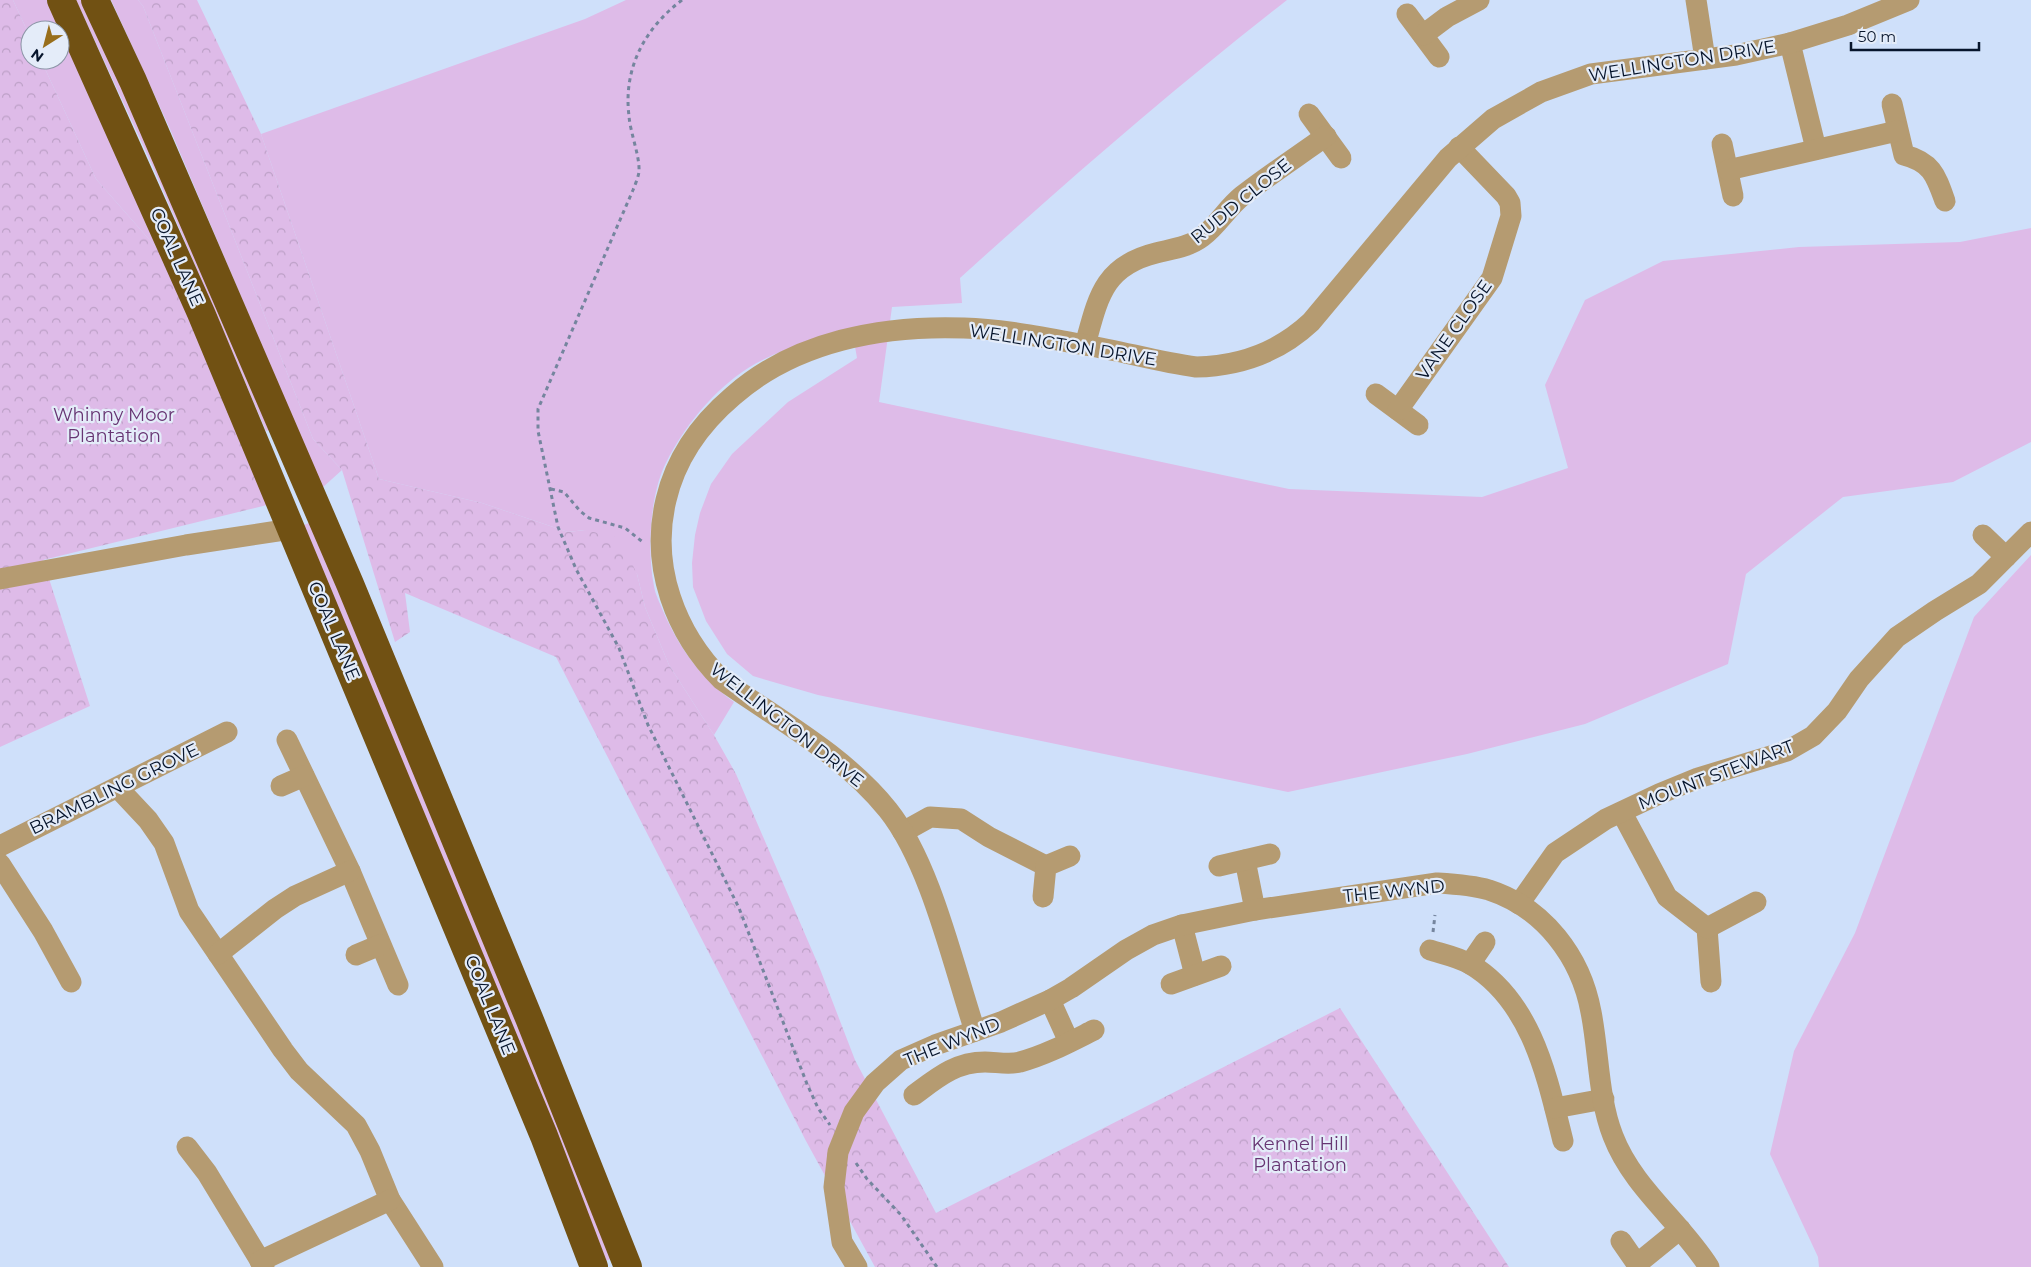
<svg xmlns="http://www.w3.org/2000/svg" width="2031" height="1267" font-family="Montserrat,sans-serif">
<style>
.grass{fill:#debbe8}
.forest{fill:url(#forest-crowns)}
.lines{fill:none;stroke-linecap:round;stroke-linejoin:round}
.path{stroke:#75859e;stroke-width:3;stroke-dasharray:4 4;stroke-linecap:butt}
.minor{stroke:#b59b71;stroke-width:21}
.highway{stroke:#715113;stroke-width:28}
.labels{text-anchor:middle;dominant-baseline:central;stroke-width:4.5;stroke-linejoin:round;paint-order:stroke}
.street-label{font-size:18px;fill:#07152c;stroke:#e4ecf9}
.park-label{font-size:18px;fill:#673573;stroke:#e4ecf9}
</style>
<defs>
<pattern id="forest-crowns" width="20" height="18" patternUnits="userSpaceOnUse" patternTransform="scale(1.25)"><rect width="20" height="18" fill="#debbe8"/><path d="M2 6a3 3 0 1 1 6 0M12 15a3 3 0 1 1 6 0" fill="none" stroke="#bda0c7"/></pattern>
</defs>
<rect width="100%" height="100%" fill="#cfe0fa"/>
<g class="grass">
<path d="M13,0H54L169,262L96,179L41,60H60V30H30V37Z"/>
<path d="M76,0H92L277,427L266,431L153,167Z"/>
<path d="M111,0H138L143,6L313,439L342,470L322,488L170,129Z"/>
<path d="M626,0H1287C1174,88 1066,182 960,278L962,303L892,307L879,402L1289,489L1482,497L1568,468L1545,385L1585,300L1663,261L1799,247L1960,242L2031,228V442L1953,482L1843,497L1746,574L1728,664L1585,724L1467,754L1288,792L818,695L753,676L727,654L706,621L693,587L692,563L695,535L700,513L711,484L732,454L788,402L857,358L852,329C812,341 768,351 734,378C705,401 680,433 664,467C650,498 647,552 654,586C655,594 660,603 663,611C679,648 701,678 734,702L714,735L669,665L645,607L637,574L585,530L568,532L482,503L379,479L261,134L585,19Z"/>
<path d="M314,521L614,1258L605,1261L304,525Z"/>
<path d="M2031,555V1267H1819L1818,1257L1770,1154L1794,1051L1855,933L1974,617Z"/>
</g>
<g class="forest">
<path d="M0,0H13L30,37V60H41L96,179L169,262L267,505L43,560L90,706L0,747Z"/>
<path d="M138,0H197L261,134L379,479L482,503L568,532L585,530L620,538L637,574L645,607L669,665L714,735L736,774L820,969L855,1060L936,1213L1340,1008L1509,1267H875L806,1141L556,657L405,593L410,632L395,642L342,470L313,439L143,6Z"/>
</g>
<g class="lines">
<g class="path">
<path d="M682,0C645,28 623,68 629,116C630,132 640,156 639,172C638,178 635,185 633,190L538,409V431L558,527L576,569L619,648L648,725L739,908L807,1084L818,1108L830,1125"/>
<path d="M551,489L564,492L580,511L589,518L625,528L644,543"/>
<path d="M1433,932L1435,915"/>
<path d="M856,1163L867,1179L901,1215L937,1267"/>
</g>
<g class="minor">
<path d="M1696,0L1705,59"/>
<path d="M1407,14L1439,57"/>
<path d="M1423,35L1447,17L1479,0"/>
<path d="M1790,43L1816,149"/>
<path d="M1892,104L1904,155C1932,162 1936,176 1945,201"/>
<path d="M1309,114L1341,158"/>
<path d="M1722,144L1733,196"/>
<path d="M1728,170L1897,131"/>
<path d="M1085,345C1098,298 1103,266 1156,253C1172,249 1189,247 1202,237C1218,225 1227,208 1242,196C1269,175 1298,156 1326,136"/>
<path d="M1376,394L1418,425"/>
<path d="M1398,410L1492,278L1511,216L1510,203L1506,196L1459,147"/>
<path d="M1983,535L2006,557"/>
<path d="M0,579L186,545L291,529"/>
<path d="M287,740L350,871L398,985"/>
<path d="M281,786L304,776"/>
<path d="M118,788L148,820L164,843L189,911L283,1050L299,1071L356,1125L370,1151L390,1200L433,1267"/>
<path d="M1622,813L1667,897L1707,928L1711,982"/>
<path d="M903,832L930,817L961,819L989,837L1046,866"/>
<path d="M0,846L227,732"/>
<path d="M1245,860L1255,910"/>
<path d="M0,864L43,931L71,982"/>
<path d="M1219,866L1270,854"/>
<path d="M1043,897L1046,866L1070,856"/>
<path d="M1519,904L1555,853L1606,819L1659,794L1698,778L1787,751L1813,736L1837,711L1859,679L1897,637L1935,611L1979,584L2031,532"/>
<path d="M1182,925L1195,975"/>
<path d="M1707,928L1756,902"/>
<path d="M1430,950C1443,954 1458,957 1470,964C1532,1001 1547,1077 1563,1141"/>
<path d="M218,954L275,909L295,896L350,871"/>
<path d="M356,955L380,945"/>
<path d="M1470,964L1485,942"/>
<path d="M1171,984L1221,966"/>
<path d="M1050,1000L1069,1042"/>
<path d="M975,1031C953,965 931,864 888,810C845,756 779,720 722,680C675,633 650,566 666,500C676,457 700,424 733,396C795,341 883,325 964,328C1004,329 1045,338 1085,345C1122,351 1158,362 1196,367C1239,366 1279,352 1311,322L1448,158L1493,119L1541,92L1591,74L1736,55L1790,43L1848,25L1909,0"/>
<path d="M914,1095C937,1078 955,1062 985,1062C996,1062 1010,1065 1020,1062C1046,1055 1070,1042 1094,1030"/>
<path d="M1555,1108L1604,1099"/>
<path d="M187,1147L207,1173L264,1267"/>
<path d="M1621,1241L1639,1267"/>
<path d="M260,1261L390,1200"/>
<path d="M1637,1264L1680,1229"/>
<path d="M857,1267L842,1242L834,1187L838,1152L854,1112L875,1083L901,1060L935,1045L1001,1022L1050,1000L1071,988L1126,950L1153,935L1182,925L1255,910L1437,883C1454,884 1472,885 1489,890C1544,908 1581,957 1591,1012C1599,1052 1598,1098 1613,1136C1633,1188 1680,1221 1709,1267"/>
</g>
<g class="highway">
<path d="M61,0L201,313L544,1136L594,1267"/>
<path d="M95,0L133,81L350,584L529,1018L628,1267"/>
</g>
</g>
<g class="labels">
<g class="street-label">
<text transform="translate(1682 61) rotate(-9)">WELLINGTON DRIVE</text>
<text transform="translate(1241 201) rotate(-39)">RUDD CLOSE</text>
<text transform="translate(177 257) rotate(66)">COAL LANE</text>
<text transform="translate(1454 330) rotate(-55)">VANE CLOSE</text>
<text transform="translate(1063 345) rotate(9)">WELLINGTON DRIVE</text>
<text transform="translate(334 631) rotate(67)">COAL LANE</text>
<text transform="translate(787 725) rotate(38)">WELLINGTON DRIVE</text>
<text transform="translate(1716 775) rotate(-21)">MOUNT STEWART</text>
<text transform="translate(114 789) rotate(-26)">BRAMBLING GROVE</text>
<text transform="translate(1394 891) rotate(-6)">THE WYND</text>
<text transform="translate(490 1005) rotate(68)">COAL LANE</text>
<text transform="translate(952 1042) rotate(-22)">THE WYND</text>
</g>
<g class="park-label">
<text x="114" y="415">Whinny Moor<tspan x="114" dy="21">Plantation</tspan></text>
<text x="1300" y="1144">Kennel Hill<tspan x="1300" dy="21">Plantation</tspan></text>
</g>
</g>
<g transform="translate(45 45) rotate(216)"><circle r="24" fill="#e4ecf9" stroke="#8c96a7"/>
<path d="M0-4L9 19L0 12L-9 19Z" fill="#986e1b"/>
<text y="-8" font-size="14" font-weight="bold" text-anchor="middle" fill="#07152c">N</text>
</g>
<path d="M1851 42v8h128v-8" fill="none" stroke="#07152c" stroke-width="2.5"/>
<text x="1858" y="42" font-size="15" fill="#07152c" stroke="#e4ecf9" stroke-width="4" paint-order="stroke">50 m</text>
</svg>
